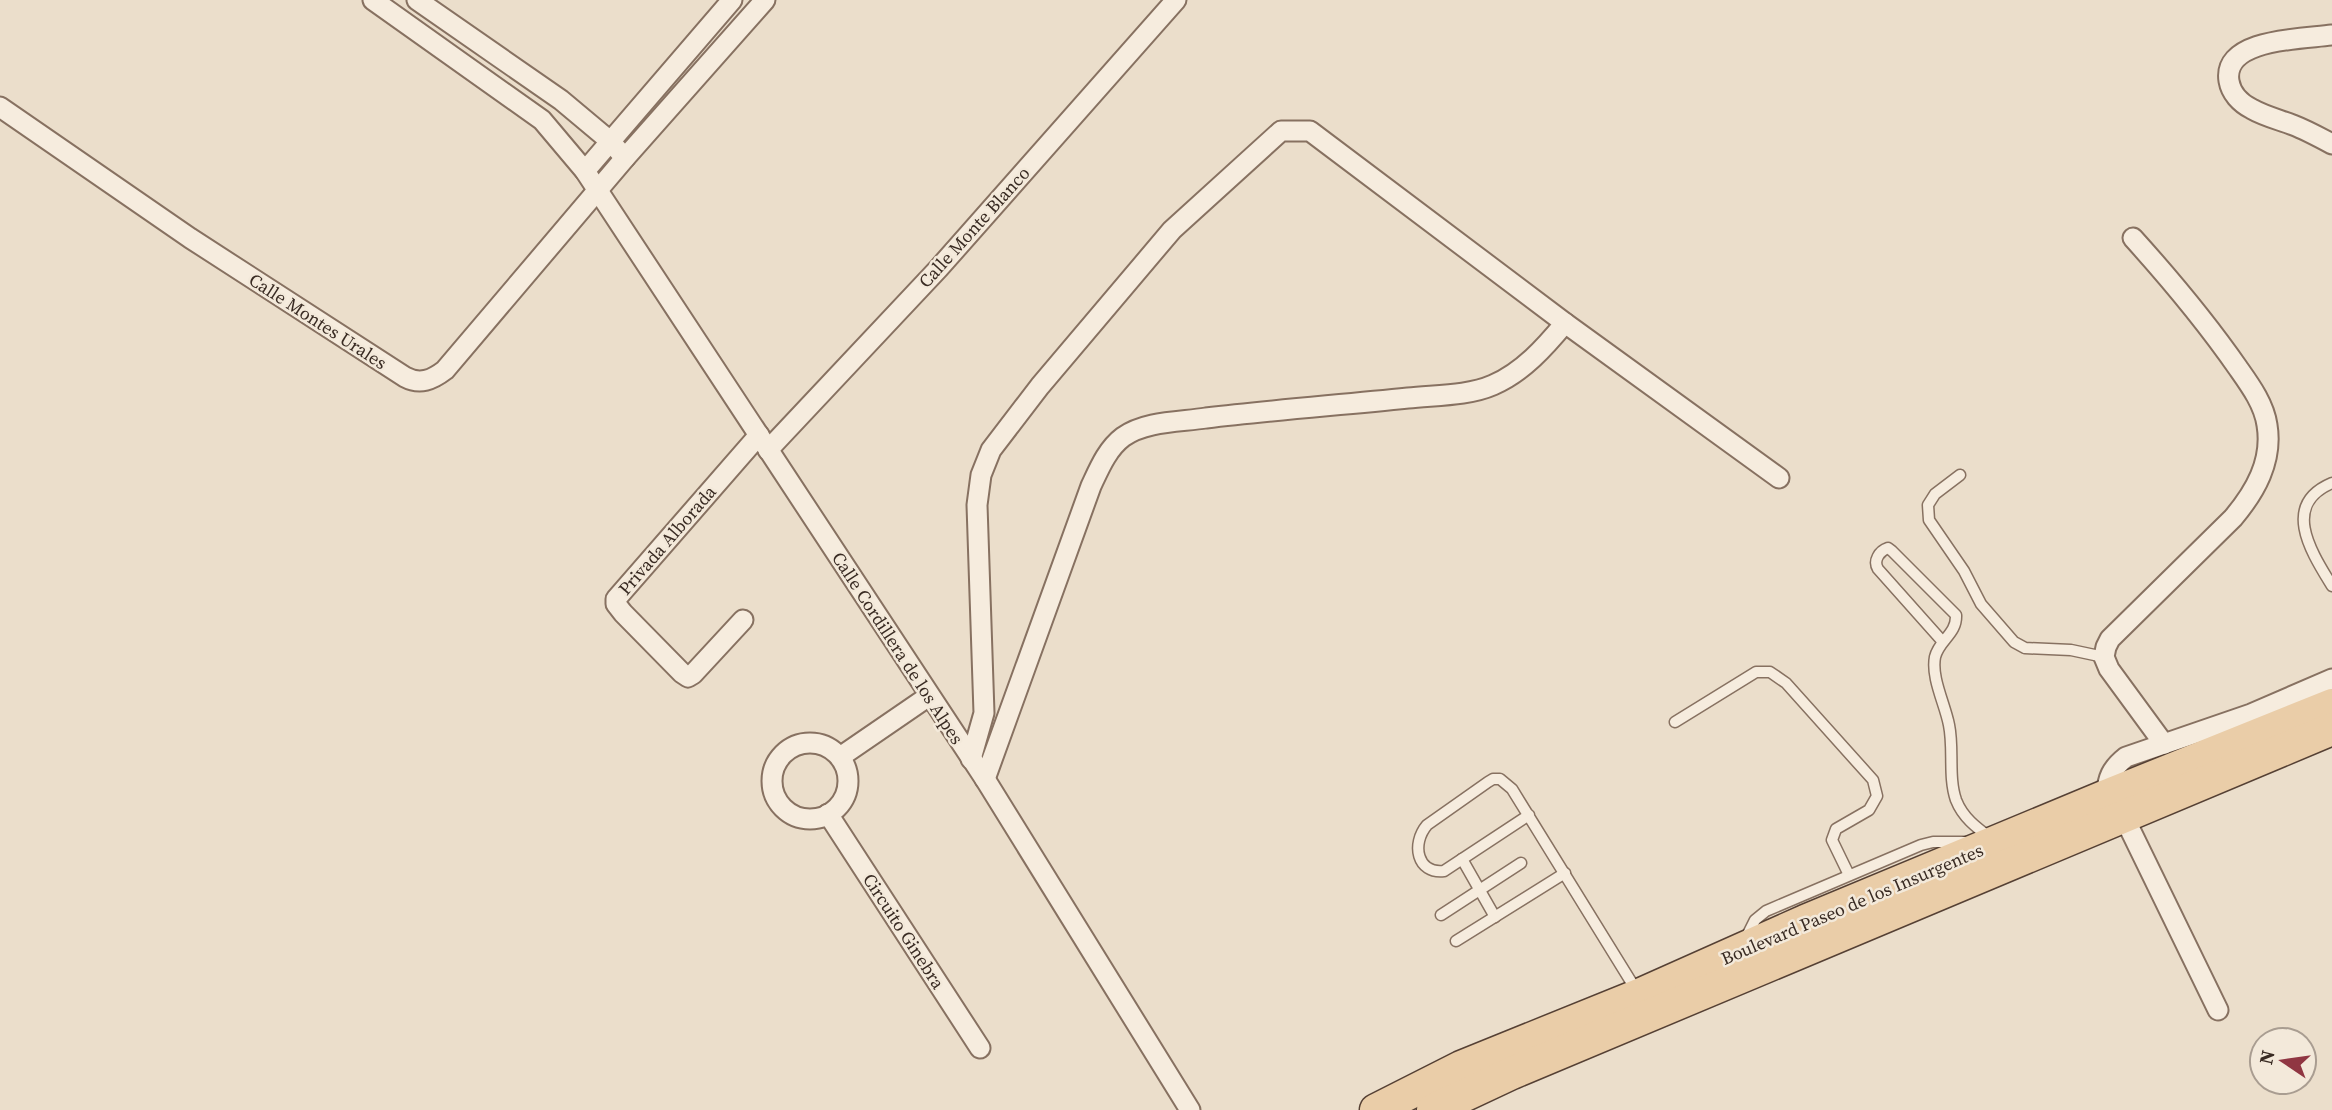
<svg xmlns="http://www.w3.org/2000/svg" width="2332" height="1110" font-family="'Source Serif 4',serif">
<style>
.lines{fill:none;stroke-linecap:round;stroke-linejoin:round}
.service-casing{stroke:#877161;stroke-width:13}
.minor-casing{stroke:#877161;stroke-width:23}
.primary-casing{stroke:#554034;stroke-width:35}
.service{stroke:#f6ecde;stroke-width:10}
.minor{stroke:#f6ecde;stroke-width:19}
.primary{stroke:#eacda8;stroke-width:32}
.labels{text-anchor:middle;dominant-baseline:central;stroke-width:5;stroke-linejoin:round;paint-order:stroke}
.street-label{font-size:18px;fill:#392b23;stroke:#f3e9da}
</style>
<rect width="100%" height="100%" fill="#ebdecb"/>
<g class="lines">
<defs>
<g id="service">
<path d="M1960,475L1935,494L1928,505L1929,520L1964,571L1981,604L2014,642L2025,648L2071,650L2104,657"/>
<path d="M2332,483C2280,505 2312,553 2332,586"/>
<path d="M1943,642L1878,569C1873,561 1879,551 1888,548L1892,551L1956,615C1957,634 1939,640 1935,657C1931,678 1945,704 1949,725C1954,749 1948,777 1956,800C1963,818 1977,828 1992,839"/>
<path d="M1675,722L1756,672H1770L1786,683L1873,780L1877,796L1869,810L1836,829L1832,840L1849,875"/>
<path d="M1529,815L1444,871C1417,874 1411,844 1427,825L1488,782L1493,779H1500L1512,789L1638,993"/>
<path d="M1462,859L1495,917"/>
<path d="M1441,915L1521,863"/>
<path d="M1745,940L1755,920L1766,911L1921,845L1933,842H1970"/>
<path d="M1456,941L1565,873"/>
</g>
<g id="minor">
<path d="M373,0L542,120L585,171L985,779L1190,1110"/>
<path d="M417,0L561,100L610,141L625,158"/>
<path d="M2332,35C2304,39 2222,38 2229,81C2231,93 2240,103 2252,109C2264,116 2280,120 2293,125C2306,130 2319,137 2332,144"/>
<path d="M0,107L190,238L405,377C420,385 432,380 445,370L625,158L765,0"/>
<path d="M585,171L732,0"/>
<path d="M2133,238C2170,279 2206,322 2238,368C2250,385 2264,404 2267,425C2273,461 2255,492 2233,518L2110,639L2106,647L2104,657L2109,669L2164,744"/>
<path d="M768,450L939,268L1176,0"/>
<path d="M743,620L693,674L688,677L682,673L623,613L616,604V599L759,435"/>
<circle cx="810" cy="781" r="38"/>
<path d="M840,757L929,696"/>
<path d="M971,759L984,713L977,505L981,475L991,450L1040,386L1172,230L1281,131H1310L1565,323L1779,478"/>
<path d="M985,779L1091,486C1099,469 1107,449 1123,437C1145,421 1180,422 1206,418C1273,410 1341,405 1408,398C1435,395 1468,396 1493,385C1523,372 1545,347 1565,323"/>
<path d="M2106,796C2108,777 2111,769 2126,757L2251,714L2332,679"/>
<path d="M828,814L980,1048"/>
<path d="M2123,815L2218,1010"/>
</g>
<g id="primary">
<path d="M1376,1110L1461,1067L1639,995L1805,921L2106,796L2332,705"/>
<path d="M1433,1110L1512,1073L2332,729"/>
</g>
</defs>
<use href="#service" class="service-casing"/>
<use href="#minor" class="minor-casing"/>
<use href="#primary" class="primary-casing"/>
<use href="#service" class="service"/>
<use href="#minor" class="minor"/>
<use href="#primary" class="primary"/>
</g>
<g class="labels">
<g class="street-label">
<text transform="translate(974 227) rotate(-48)">Calle Monte Blanco</text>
<text transform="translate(318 321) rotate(33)">Calle Montes Urales</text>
<text transform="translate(667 540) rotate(-49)">Privada Alborada</text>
<text transform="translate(898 648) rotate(57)">Calle Cordillera de los Alpes</text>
<text transform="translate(1852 904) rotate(-23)">Boulevard Paseo de los Insurgentes</text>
<text transform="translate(904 931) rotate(57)">Circuito Ginebra</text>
</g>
</g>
<g transform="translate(2283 1061) rotate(283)"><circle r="33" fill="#f3e9da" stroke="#a99d91" stroke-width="2"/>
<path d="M0-5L12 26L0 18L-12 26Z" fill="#903642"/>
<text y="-10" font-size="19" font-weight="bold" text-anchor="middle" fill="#392b23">N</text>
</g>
</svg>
